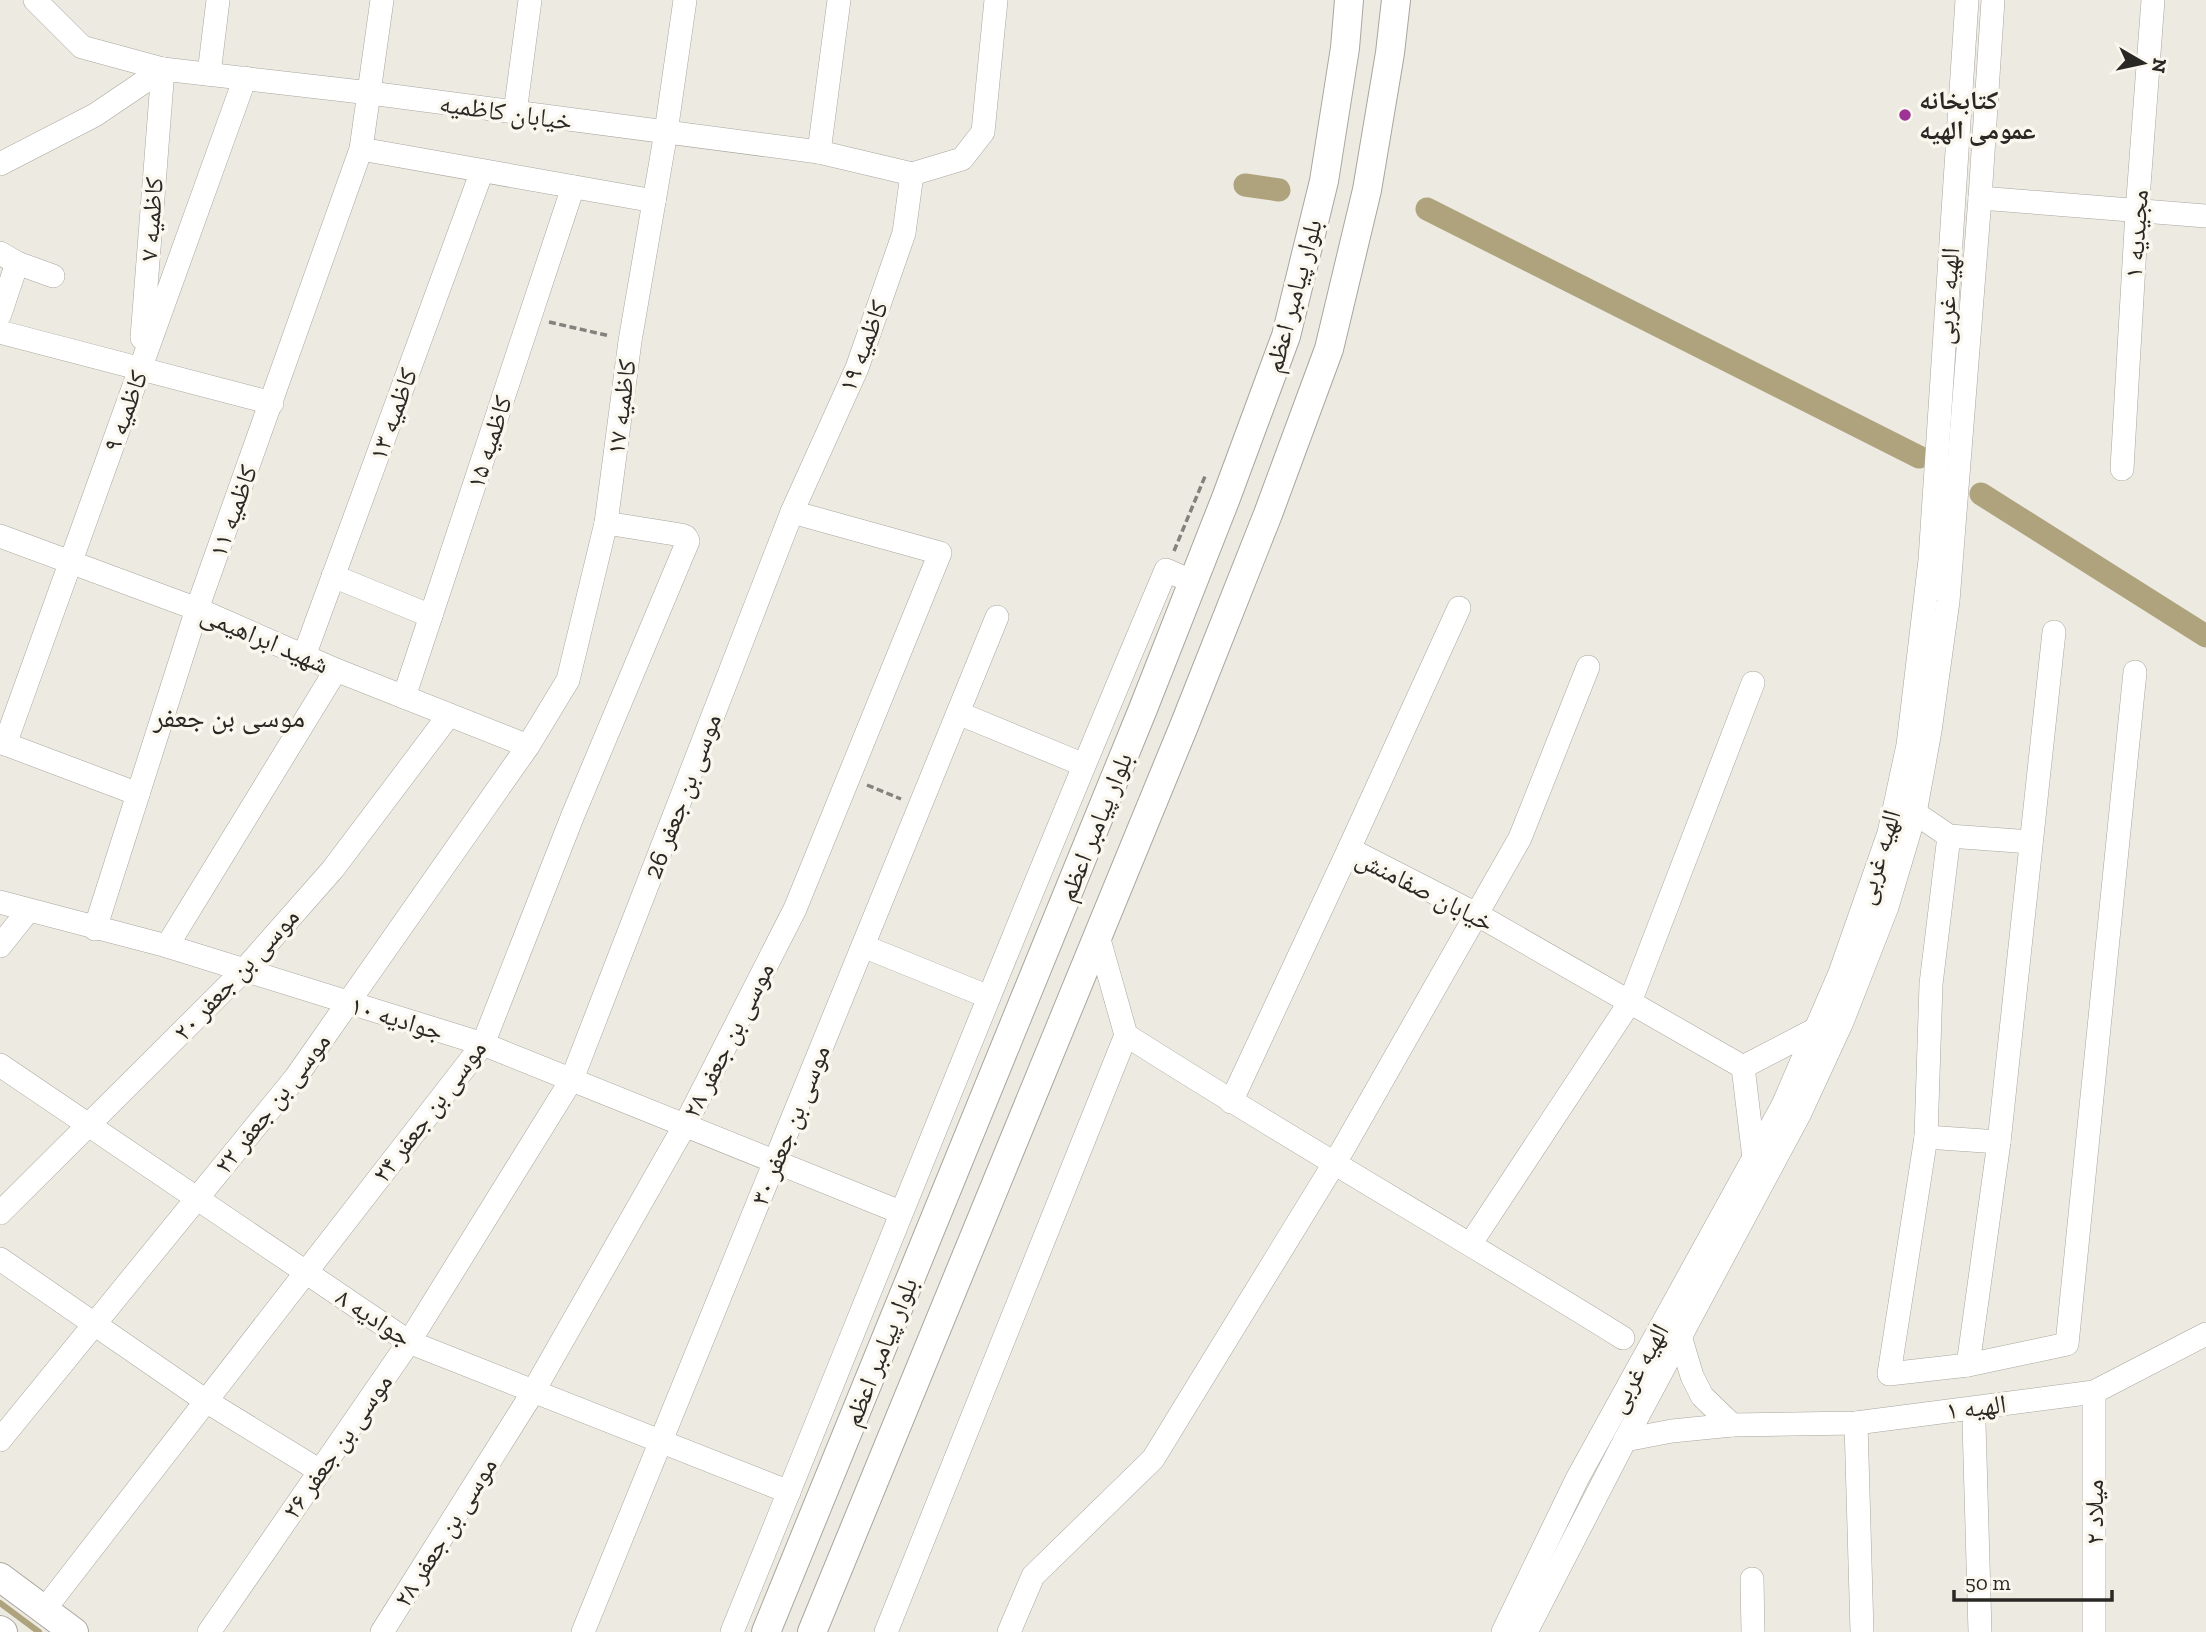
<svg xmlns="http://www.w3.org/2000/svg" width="2206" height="1632" font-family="'Zilla Slab','Noto Naskh Arabic',serif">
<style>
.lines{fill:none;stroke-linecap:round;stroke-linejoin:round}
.stream{stroke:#afa37d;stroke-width:6}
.canal{stroke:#afa37d;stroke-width:23}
.minor-casing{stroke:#a9a69e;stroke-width:24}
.major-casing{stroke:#a9a69e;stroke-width:30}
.path{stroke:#84827d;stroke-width:3.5;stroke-dasharray:7 3.5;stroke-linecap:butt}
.minor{stroke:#fff;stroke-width:23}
.major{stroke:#fff;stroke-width:28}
.poi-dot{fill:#9c3395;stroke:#faf7ee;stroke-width:2.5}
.labels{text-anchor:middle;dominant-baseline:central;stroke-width:7;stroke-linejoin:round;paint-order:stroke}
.poi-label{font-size:26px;font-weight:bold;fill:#292825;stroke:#faf7ee;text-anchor:start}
.street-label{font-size:26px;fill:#292825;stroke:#faf7ee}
.neighbourhood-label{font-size:28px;fill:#292825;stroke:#faf7ee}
</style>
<rect width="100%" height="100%" fill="#eceae1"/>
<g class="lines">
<path class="stream" d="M0,1603L39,1632"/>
<g class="canal">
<path d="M1245,185L1279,190"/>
<path d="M1427,209L1919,457"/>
<path d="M1981,494L2206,636"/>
</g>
<defs>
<g id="minor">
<path d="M35,0L82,47L163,69L370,93L819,152L912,174L962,159L983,132L996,0"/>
<path d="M209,74L218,0"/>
<path d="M515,113L530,0"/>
<path d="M361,149L654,201"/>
<path d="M819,152L839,0"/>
<path d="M0,164L95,115L163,69"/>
<path d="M1980,198L2206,216"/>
<path d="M0,253L17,263L53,276"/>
<path d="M0,314L17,263"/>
<path d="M0,332L272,403"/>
<path d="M142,338L163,69"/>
<path d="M2122,469L2137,212L2153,0"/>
<path d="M0,536L197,609L336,670L528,746"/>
<path d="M333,576L431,616"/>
<path d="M304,656L482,171"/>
<path d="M404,697L573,187"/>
<path d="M958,713L1084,765"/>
<path d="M0,742L138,794"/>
<path d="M5,744L245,78"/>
<path d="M1915,813L1949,836L2031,842"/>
<path d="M1949,836L1931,984L1926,1137L1889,1374L1968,1365L2067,1344L2135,672"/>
<path d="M1349,849L1459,608"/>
<path d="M0,902L167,946L483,1044L900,1212"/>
<path d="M95,929L197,609L361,149L382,0"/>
<path d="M1098,936L1126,1035C1289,1139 1458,1235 1623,1338"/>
<path d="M0,946L28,911"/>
<path d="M167,946L336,670"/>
<path d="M863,946L989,997"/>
<path d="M0,1065L409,1342L789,1492"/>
<path d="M1743,1067L1754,1158"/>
<path d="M1743,1067L1816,1029"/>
<path d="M1231,1102L1349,849L1478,915L1743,1067"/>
<path d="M1926,1137L1999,1142"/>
<path d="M0,1213L244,970L333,869L449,715"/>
<path d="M1471,1243L1630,1002L1753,683"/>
<path d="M0,1259L206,1401L320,1471"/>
<path d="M1968,1365L1999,1142L2054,632"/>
<path d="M2094,1392V1632"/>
<path d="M1856,1423L1862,1632"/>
<path d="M1974,1423L1980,1632"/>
<path d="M1732,1425L1856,1423L2094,1392L2206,1334"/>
<path d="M0,1440L296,1077L528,746L568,680L606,523L630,341L666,132L685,0"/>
<path d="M1625,1440L1672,1431L1732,1425L1702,1396L1692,1376L1680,1336"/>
<path d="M1752,1579L1753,1632"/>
<path d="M44,1610L483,1044L573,815L688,541L686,537L681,535L606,523"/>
<path d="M209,1632L409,1342L572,1079L792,512L857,368L904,233L912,174"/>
<path d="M382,1632L533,1392L685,1125L795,909L940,553L792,512"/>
<path d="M583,1632L997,617"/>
<path d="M732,1632C876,1278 1017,922 1166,570L1193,582"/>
<path d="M886,1632L1126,1035"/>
<path d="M1009,1632L1033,1576L1153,1459L1343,1149L1520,838L1588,667"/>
<path d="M1503,1632L1577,1479L1783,1105L1840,973L1889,833L1908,745L1930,560L1967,0"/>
<path d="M1526,1632L1625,1440L1800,1113L1842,1022L1887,907L1915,813L1930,731L1948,601L1980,198L1993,0"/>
</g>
<g id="major">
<path d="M0,1577L74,1632"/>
<path d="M0,1630L3,1632"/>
<path d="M766,1632L1143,709L1226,498L1286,336L1324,181L1345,48L1349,0"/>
<path d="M812,1632L1184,726L1268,514L1329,349L1367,190L1390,53L1396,0"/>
</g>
</defs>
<use href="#minor" class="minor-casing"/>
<use href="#major" class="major-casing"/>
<g class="path">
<path d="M549,322L610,336"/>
<path d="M1174,551L1206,474"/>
<path d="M867,785L901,799"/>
</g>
<use href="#minor" class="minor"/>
<use href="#major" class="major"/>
</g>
<circle class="poi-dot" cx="1905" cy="115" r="7"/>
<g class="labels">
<g class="poi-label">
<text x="1919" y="100">کتابخانه<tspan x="1919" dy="30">عمومی الهیه</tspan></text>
</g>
<g class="street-label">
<text transform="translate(506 112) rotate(8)">خیابان کاظمیه</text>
<text transform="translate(151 219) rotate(-86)">کاظمیه ۷</text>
<text transform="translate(2136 234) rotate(-86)">مجیدیه ۱</text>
<text transform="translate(1293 296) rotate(-75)">بلوار پیامبر اعظم</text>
<text transform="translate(1947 296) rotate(-86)">الهیه غربی</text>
<text transform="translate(863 346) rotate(-69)">کاظمیه ۱۹</text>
<text transform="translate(621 407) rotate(-83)">کاظمیه ۱۷</text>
<text transform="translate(125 411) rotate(-70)">کاظمیه ۹</text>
<text transform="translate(393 414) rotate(-70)">کاظمیه ۱۳</text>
<text transform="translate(489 442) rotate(-72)">کاظمیه ۱۵</text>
<text transform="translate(233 511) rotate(-70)">کاظمیه ۱۱</text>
<text transform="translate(265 639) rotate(23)">شهید ابراهیمی</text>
<text transform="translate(682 796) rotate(-69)">موسی بن جعفر 26</text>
<text transform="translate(1095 827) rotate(-68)">بلوار پیامبر اعظم</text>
<text transform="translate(1878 857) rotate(-73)">الهیه غربی</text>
<text transform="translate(1425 890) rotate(27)">خیابان صفامنش</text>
<text transform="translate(236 974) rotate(-47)">موسی بن جعفر ۲۰</text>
<text transform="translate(397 1018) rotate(17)">جوادیه ۱۰</text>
<text transform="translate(728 1040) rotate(-63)">موسی بن جعفر ۲۸</text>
<text transform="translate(272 1103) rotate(-52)">موسی بن جعفر ۲۲</text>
<text transform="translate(429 1111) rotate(-53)">موسی بن جعفر ۲۴</text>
<text transform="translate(790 1125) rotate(-68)">موسی بن جعفر ۳۰</text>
<text transform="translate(374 1317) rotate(33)">جوادیه ۸</text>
<text transform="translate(880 1352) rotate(-68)">بلوار پیامبر اعظم</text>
<text transform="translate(1638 1368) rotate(-61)">الهیه غربی</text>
<text transform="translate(1976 1407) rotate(-7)">الهیه ۱</text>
<text transform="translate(337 1446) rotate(-55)">موسی بن جعفر ۲۶</text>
<text transform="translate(2094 1512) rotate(-90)">میلاد ۲</text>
<text transform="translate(445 1532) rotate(-58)">موسی بن جعفر ۲۸</text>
</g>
<g class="neighbourhood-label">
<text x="229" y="717">موسی بن جعفر</text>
</g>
</g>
<g transform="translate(2143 63) rotate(99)" stroke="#faf7ee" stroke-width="5" paint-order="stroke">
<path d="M0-5L12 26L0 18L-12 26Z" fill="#292825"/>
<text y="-10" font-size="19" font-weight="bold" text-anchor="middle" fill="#292825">N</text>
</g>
<path d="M1954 1590v10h158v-10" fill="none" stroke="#292825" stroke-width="3.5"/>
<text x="1965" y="1590" font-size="21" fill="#292825" stroke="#faf7ee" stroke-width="5" paint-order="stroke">50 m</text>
</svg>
